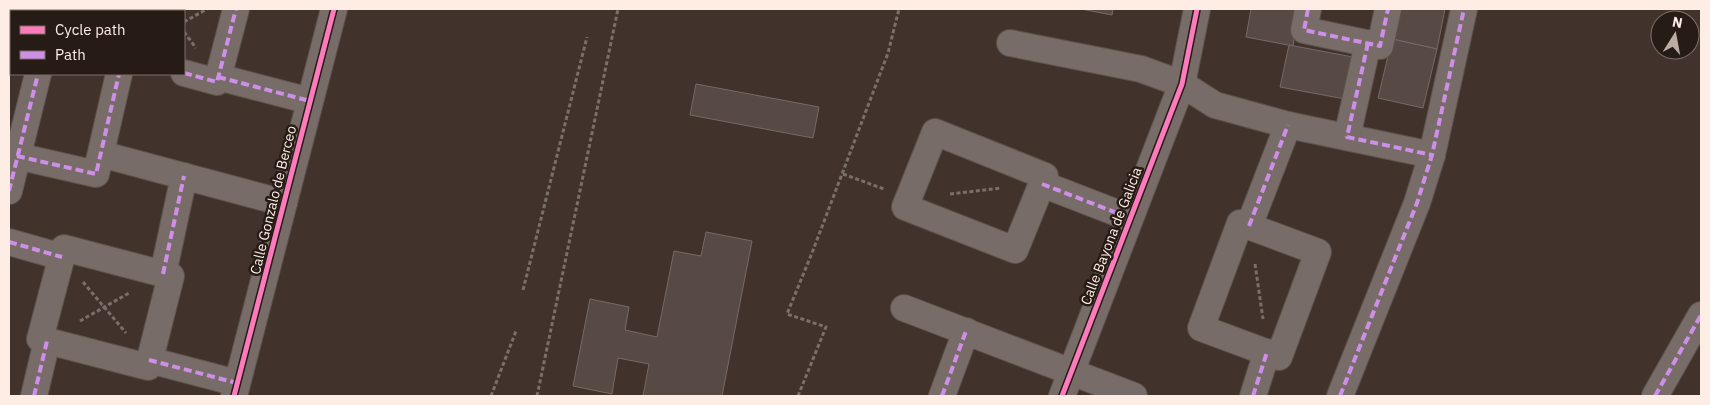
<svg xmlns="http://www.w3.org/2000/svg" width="1710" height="405" font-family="'IBM Plex Sans',sans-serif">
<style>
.building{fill:#574a45;stroke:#766a66}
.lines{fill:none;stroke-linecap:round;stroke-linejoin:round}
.street-casing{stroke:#5d524b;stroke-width:28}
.path{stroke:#7a6f6a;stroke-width:3;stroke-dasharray:4 2.5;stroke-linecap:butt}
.street{stroke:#776c67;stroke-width:26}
.quiet{stroke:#ce8fe9;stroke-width:4;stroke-dasharray:8 4;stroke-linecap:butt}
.cycleway-casing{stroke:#271b16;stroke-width:8}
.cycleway{stroke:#fd7abc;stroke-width:5}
.labels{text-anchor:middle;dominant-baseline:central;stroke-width:5;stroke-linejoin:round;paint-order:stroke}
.street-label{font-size:14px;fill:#fdede5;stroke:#271b16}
</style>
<rect width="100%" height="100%" fill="#41332c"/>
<g class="building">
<path d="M1081,9H1113L1112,15Z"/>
<path d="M1251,9H1299L1293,46L1246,37Z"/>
<path d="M1398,9H1445L1437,49L1392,39Z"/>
<path d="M1392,39L1437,49L1423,108L1378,98Z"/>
<path d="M1289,45L1353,57L1345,99L1280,87Z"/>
<path d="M696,84L819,107L813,138L690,115Z"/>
<path d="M706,232L752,241L722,396H643L649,364L618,358L612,394L573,386L590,299L629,307L625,330L657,337L674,251L701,256Z"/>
</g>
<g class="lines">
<defs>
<g id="street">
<path d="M1308,9L1304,30L1380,46L1388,9"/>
<path d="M55,11V9"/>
<path d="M135,11L136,9"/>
<path d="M1010,43L1141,69L1182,84L1215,105L1288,125L1432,155"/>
<path d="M184,73L217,82L236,9"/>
<path d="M218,77L310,101"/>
<path d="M935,132L1045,176L1015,250L905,207Z"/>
<path d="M1347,137L1368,43"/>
<path d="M101,154L284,203"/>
<path d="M17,156L96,174L119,74"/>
<path d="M1042,184L1130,218"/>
<path d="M9,191L38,74"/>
<path d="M1240,223L1318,252L1279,357L1201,328Z"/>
<path d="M1249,226L1288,125"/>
<path d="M9,242L62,257"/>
<path d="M64,248L171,276L148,367L40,339Z"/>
<path d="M163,274L184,176"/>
<path d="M904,308L1134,396"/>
<path d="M149,360L237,383"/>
<path d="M34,396L47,341"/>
<path d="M234,396L334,9"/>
<path d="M942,396L966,331"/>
<path d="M1062,396L1182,84L1197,9"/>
<path d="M1253,396L1267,352"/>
<path d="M1340,396L1417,203L1432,155L1464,9"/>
<path d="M1655,396L1701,315"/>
</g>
</defs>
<use href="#street" class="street-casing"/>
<g class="path">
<path d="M166,9L168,11"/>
<path d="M184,22L207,9"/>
<path d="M184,32L196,48"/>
<path d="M843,174L884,189"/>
<path d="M950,194L1001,188"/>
<path d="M1255,264L1263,319"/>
<path d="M83,282L126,333"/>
<path d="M523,290L587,37"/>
<path d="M80,321L129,293"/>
<path d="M491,396L516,331"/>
<path d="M537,396L618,9"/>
<path d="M798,396L826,327L787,314L812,253L888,53L899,9"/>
</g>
<use href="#street" class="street"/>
<g class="quiet">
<path d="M1308,9L1304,30L1380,46L1388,9"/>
<path d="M55,11V9"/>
<path d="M135,11L136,9"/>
<path d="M1368,43L1347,137L1432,155"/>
<path d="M184,73L217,82L236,9"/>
<path d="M218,77L310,101"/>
<path d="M17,156L96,174L119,74"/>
<path d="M1042,184L1130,218"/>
<path d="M9,191L38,74"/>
<path d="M1249,226L1288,125"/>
<path d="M9,242L62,257"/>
<path d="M163,274L184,176"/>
<path d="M149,360L237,383"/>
<path d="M34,396L47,341"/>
<path d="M942,396L966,331"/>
<path d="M1253,396L1267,352"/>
<path d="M1340,396L1417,203L1432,155L1464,9"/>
<path d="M1655,396L1701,315"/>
</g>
<defs>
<g id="cycleway">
<path d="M234,396L334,9"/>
<path d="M1062,396L1182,84L1197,9"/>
</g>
</defs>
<use href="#cycleway" class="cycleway-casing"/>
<use href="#cycleway" class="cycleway"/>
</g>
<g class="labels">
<g class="street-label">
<text transform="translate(273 200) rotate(-76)">Calle Gonzalo de Berceo</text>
<text transform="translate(1111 236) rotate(-69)">Calle Bayona de Galicia</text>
</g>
</g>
<rect width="1710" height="405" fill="none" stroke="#fdede5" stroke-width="20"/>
<rect x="10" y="10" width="175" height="65" fill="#271b16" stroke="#7d6f69"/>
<rect x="20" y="26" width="25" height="8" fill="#fd7abc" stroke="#7d6f69"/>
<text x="55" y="35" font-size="15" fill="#fdede5">Cycle path</text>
<rect x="20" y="51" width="25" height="8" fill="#ce8fe9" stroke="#7d6f69"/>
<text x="55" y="60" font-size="15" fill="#fdede5">Path</text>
<g transform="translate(1675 35) rotate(11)"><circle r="24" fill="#271b16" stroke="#7d6f69"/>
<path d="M0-4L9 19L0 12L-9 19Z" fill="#bbaca4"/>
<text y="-8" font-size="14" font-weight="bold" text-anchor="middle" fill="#fdede5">N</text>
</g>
</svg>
